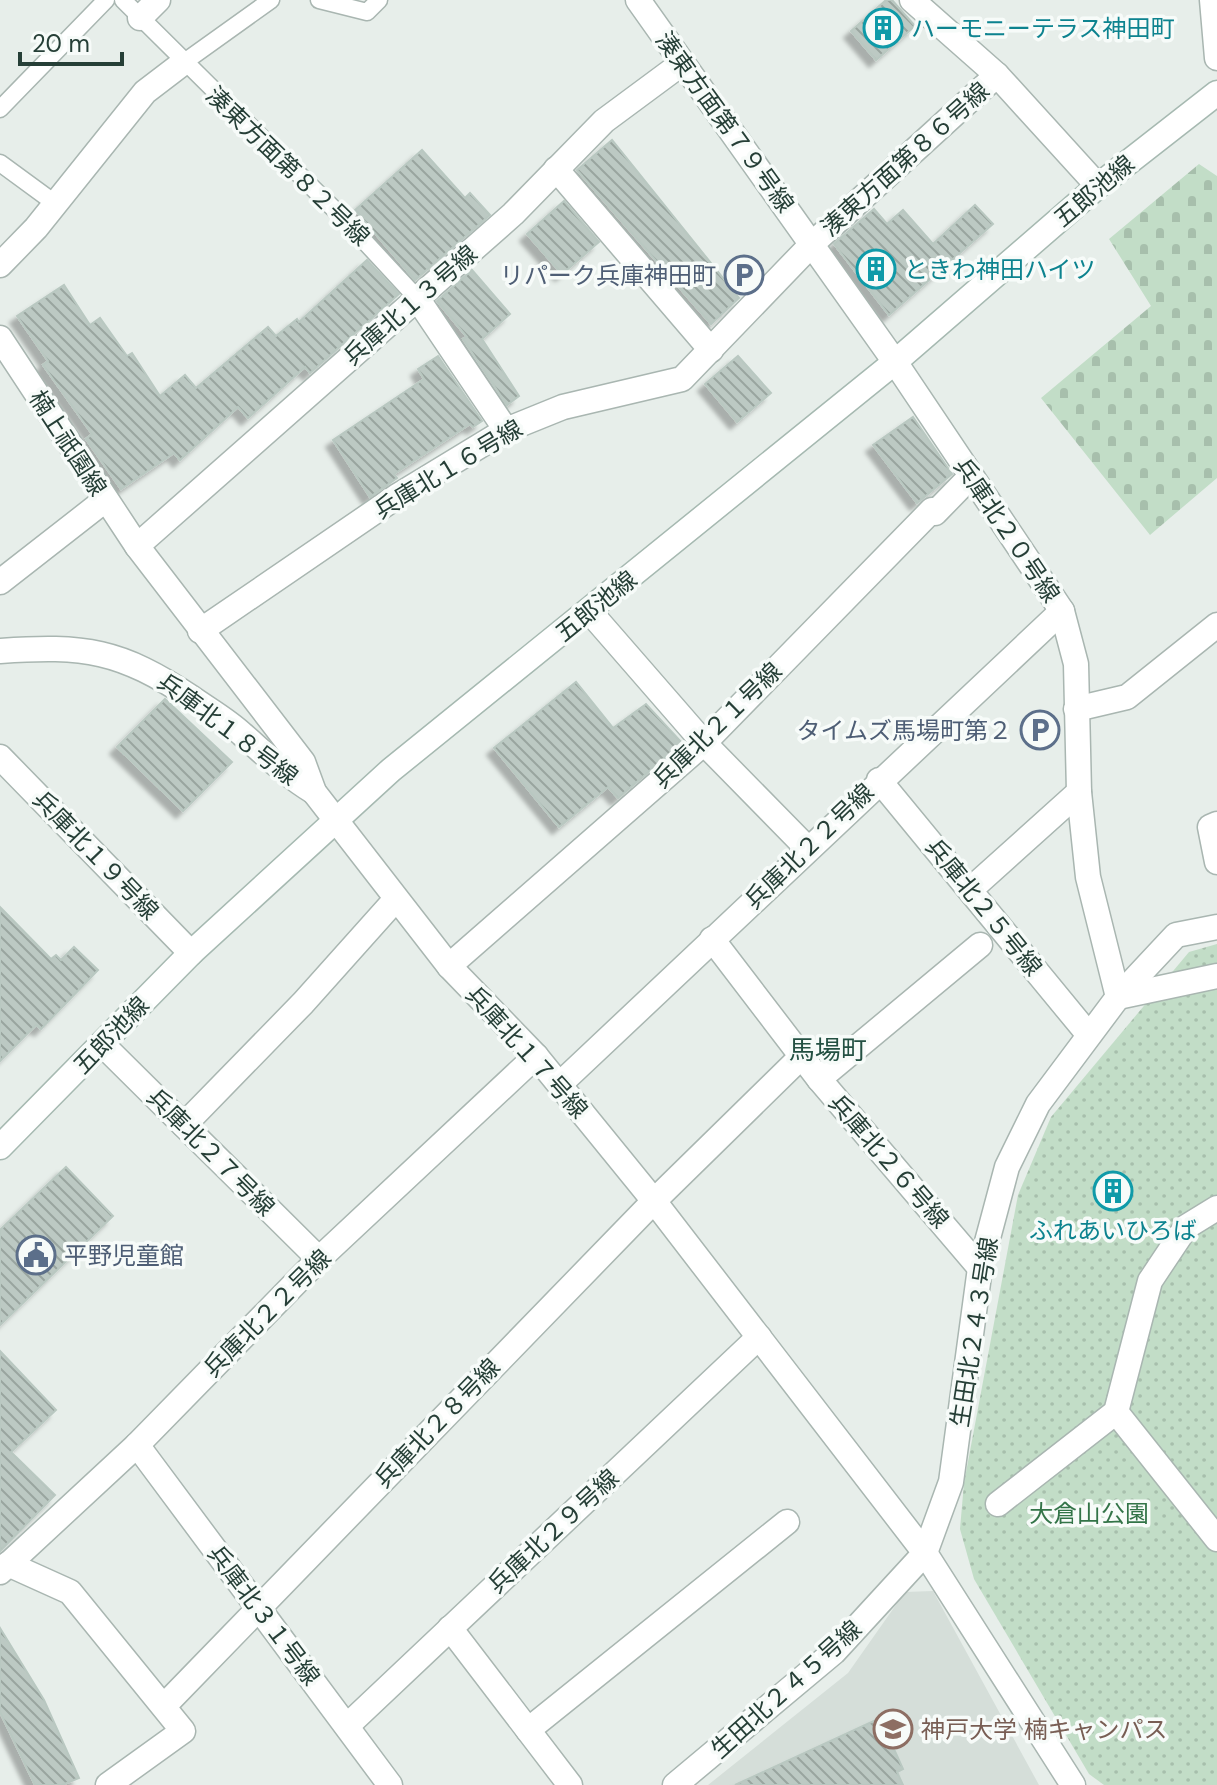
<svg xmlns="http://www.w3.org/2000/svg" width="1217" height="1785" font-family="'DM Sans','Noto Sans JP',sans-serif">
<style>
.built{fill:#d5ded9}
.cemetery{fill:url(#cemetery-stones)}
.park{fill:url(#park-dots)}
.building{fill:url(#building-back-hatch);stroke:#b9c8c1;stroke-width:2;filter:url(#shadow)}
.lines{fill:none;stroke-linecap:round;stroke-linejoin:round}
.lane-casing{stroke:#a9b6b1;stroke-width:19}
.street-casing{stroke:#a9b6b1;stroke-width:27}
.secondary-casing{stroke:#a6b9b1;stroke-width:27}
.lane{stroke:#fff;stroke-width:16}
.street{stroke:#fff;stroke-width:24}
.secondary{stroke:#fff;stroke-width:24}
.labels{text-anchor:middle;dominant-baseline:central;stroke-width:7;stroke-linejoin:round;paint-order:stroke}
.culture-label{font-size:24px;fill:#0d838f;stroke:#f7fbf9;text-anchor:start}
.street-label{font-size:24px;fill:#263f37;stroke:#f7fbf9}
.service-label{font-size:24px;fill:#4e5e75;stroke:#f7fbf9;text-anchor:end}
.park-label{font-size:24px;fill:#337448;stroke:#f7fbf9}
.education-label{font-size:24px;fill:#785e54;stroke:#f7fbf9;text-anchor:start}
.neighbourhood-label{font-size:26px;fill:#235042;stroke:#f7fbf9}
</style>
<defs>
<pattern id="cemetery-stones" width="16" height="16" patternUnits="userSpaceOnUse" patternTransform="scale(2)"><rect width="16" height="16" fill="#c2ddc7"/><path d="M2 7V4a2 2 0 0 1 4 0v3zM10 15v-3a2 2 0 0 1 4 0v3z" fill="#a7bfac"/></pattern>
<pattern id="park-dots" width="8" height="8" patternUnits="userSpaceOnUse" patternTransform="scale(2)"><rect width="8" height="8" fill="#c2ddc7"/><path d="M2 2h.1M6 6h.1" fill="none" stroke="#a7bfac" stroke-width="1.8" stroke-linecap="round"/></pattern>
<pattern id="building-back-hatch" width="6" height="6" patternUnits="userSpaceOnUse" patternTransform="scale(2)"><rect width="6" height="6" fill="#bcc9c3"/><path d="M-1 5l2 2M0 0l6 6M5-1l2 2" fill="none" stroke="#99a59f"/></pattern>
<filter id="shadow"><feDropShadow dx="-7" dy="7" stdDeviation="2" flood-color="#0004"/></filter>
</defs>
<rect width="100%" height="100%" fill="#e7eeea"/>
<path class="built" d="M933,1591L1039,1785H708L848,1673L905,1592Z"/>
<path class="cemetery" d="M1199,164L1217,176V478L1150,535L1041,398L1151,306L1109,239Z"/>
<path class="park" d="M1217,944V1785H1104L1089,1774L974,1579L960,1529L964,1483L1018,1195L1051,1117L1189,952Z"/>
<g class="building">
<path d="M886,0H892L915,26L876,60L851,31Z"/>
<path d="M612,140L739,298L711,324L577,170Z"/>
<path d="M422,150L465,198L470,193L490,215L415,280L355,210Z"/>
<path d="M564,201L599,242L562,274L527,234Z"/>
<path d="M975,205L993,224L889,315L834,244L874,209L887,224L903,210L933,244Z"/>
<path d="M367,260L399,294L310,373L305,367L248,418L238,407L180,460L174,453L121,489L86,439L92,434L43,365L48,361L17,316L64,285L90,325L100,318L127,356L132,353L160,396L185,375L196,388L268,327L276,336L297,319L299,322Z"/>
<path d="M472,270L510,314L482,339L519,396L507,405L463,339L467,337L437,301Z"/>
<path d="M438,356L482,421L473,427L470,424L394,474L397,478L370,497L333,440L424,379L418,369Z"/>
<path d="M738,356L771,393L737,422L705,384Z"/>
<path d="M913,417L952,474L917,503L873,445Z"/>
<path d="M576,682L613,728L646,704L682,743L618,798L608,787L559,827L494,748Z"/>
<path d="M165,699L232,762L183,811L117,747Z"/>
<path d="M0,907L51,959L56,955L61,960L74,947L98,970L41,1029L36,1025L0,1061Z"/>
<path d="M66,1167L113,1216L0,1325V1230Z"/>
<path d="M0,1351L56,1410L11,1452L55,1495L0,1551Z"/>
<path d="M0,1628L44,1700L79,1778L62,1785H35L0,1712Z"/>
<path d="M880,1718L903,1769L897,1772L903,1785H735Z"/>
</g>
<g class="lines">
<defs>
<g id="lane">
<path d="M123,0L341,216L417,298"/>
<path d="M319,0L367,12L379,0"/>
<path d="M183,63L271,0"/>
<path d="M0,109L106,0"/>
<path d="M0,163L56,204"/>
</g>
<g id="street">
<path d="M638,0L895,362L1062,611L1076,664L1079,792L1088,877L1118,997"/>
<path d="M912,0L997,75L1098,186"/>
<path d="M1212,0L1217,58"/>
<path d="M140,18L158,0"/>
<path d="M556,169L711,350"/>
<path d="M0,265L36,228L145,92L183,63"/>
<path d="M417,298L506,430"/>
<path d="M0,338L137,546L303,762L314,792L449,966L536,1056L654,1201L925,1553L1073,1785"/>
<path d="M137,546L513,214L604,121L681,64"/>
<path d="M0,582L105,500"/>
<path d="M590,612L704,743L807,848"/>
<path d="M200,631L399,495L506,430L563,407L682,379L812,244L997,75"/>
<path d="M0,651C85,645 120,650 192,698C209,710 227,720 242,734C266,755 286,775 314,792"/>
<path d="M1076,709L1127,697L1217,625"/>
<path d="M0,757L191,953"/>
<path d="M879,780L1088,1034"/>
<path d="M1217,824L1210,827L1217,862"/>
<path d="M970,890L1079,792"/>
<path d="M712,939L819,1079L980,1268"/>
<path d="M449,966L704,743L932,510L935,513L971,476"/>
<path d="M1118,997L1217,976"/>
<path d="M103,1045L319,1259"/>
<path d="M819,1079L980,945"/>
<path d="M560,1084L1062,611"/>
<path d="M184,1125L303,1003L396,899"/>
<path d="M1116,1412L1217,1539"/>
<path d="M137,1445L390,1785"/>
<path d="M998,1504L1116,1412L1150,1281L1186,1227L1217,1208"/>
<path d="M8,1564L70,1592L183,1731L108,1785"/>
<path d="M0,1572L137,1445L319,1259L536,1056"/>
<path d="M450,1628L570,1785"/>
<path d="M164,1706L654,1201L802,1056"/>
<path d="M347,1726L759,1337"/>
<path d="M528,1730L787,1522"/>
<path d="M675,1785L834,1652L925,1553L951,1482L980,1268L1007,1167L1038,1104L1118,997L1176,935L1217,927"/>
</g>
<path id="secondary" d="M0,1147L191,953L391,770L895,362L1098,186L1217,93"/>
</defs>
<use href="#lane" class="lane-casing"/>
<use href="#street" class="street-casing"/>
<use href="#secondary" class="secondary-casing"/>
<use href="#lane" class="lane"/>
<use href="#street" class="street"/>
<use href="#secondary" class="secondary"/>
</g>
<defs>
<symbol id="building-ring" viewBox="-11 -11 22 22"><circle r="9.5" fill="#f7fbf9" stroke="#0f9aa8" stroke-width="1.5"/><path d="M-4-6H4V6H1V3H-1V6H-4ZM-2.5-4.3h1.7v1.8h-1.7ZM.8-4.3h1.7v1.8H.8ZM-2.5-1h1.7V.8h-1.7ZM.8-1h1.7V.8H.8Z" fill="#0f9aa8"/></symbol>
<symbol id="parking-ring" viewBox="-11 -11 22 22"><circle r="9.5" fill="#f7fbf9" stroke="#5c6f8a" stroke-width="1.5"/><path d="M-3.5-5.5H1a3.5 3.5 0 0 1 0 7H-1V5.5H-3.5ZM-1-3.4V-.6H.8a1.4 1.4 0 0 0 0-2.8Z" fill="#5c6f8a"/></symbol>
<symbol id="civic-ring" viewBox="-11 -11 22 22"><circle r="9.5" fill="#f7fbf9" stroke="#5c6f8a" stroke-width="1.5"/><path d="M-.6-6.5H3V-4.5H.6V-3L4-1V1h2V6H-6V1h2V-1L-.6-3ZM-1.2 2.5V6h2.4V2.5Z" fill="#5c6f8a"/></symbol>
<symbol id="university-ring" viewBox="-11 -11 22 22"><circle r="9.5" fill="#f7fbf9" stroke="#8d6e63" stroke-width="1.5"/><path d="M0-5L7-2L0 1L-7-2ZM-4 1L0 2.5L4 1V4Q0 6-4 4Z" fill="#8d6e63"/></symbol>
</defs>
<g fill-rule="evenodd">
<use href="#building-ring" x="861" y="6" width="44" height="44"/>
<use href="#building-ring" x="854" y="247" width="44" height="44"/>
<use href="#parking-ring" x="722" y="253" width="44" height="44"/>
<use href="#parking-ring" x="1018" y="708" width="44" height="44"/>
<use href="#building-ring" x="1091" y="1169" width="44" height="44"/>
<use href="#civic-ring" x="14" y="1233" width="44" height="44"/>
<use href="#university-ring" x="871" y="1707" width="44" height="44"/>
</g>
<g class="labels">
<g class="culture-label">
<text x="911" y="28">ハーモニーテラス神田町</text>
<text x="904" y="269">ときわ神田ハイツ</text>
<text x="1113" y="1230" text-anchor="middle">ふれあいひろば</text>
</g>
<g class="street-label">
<text transform="translate(725 122) rotate(54)">湊東方面第７９号線</text>
<text transform="translate(905 159) rotate(-42)">湊東方面第８６号線</text>
<text transform="translate(288 166) rotate(44)">湊東方面第８２号線</text>
<text transform="translate(1094 191) rotate(-40)">五郎池線</text>
<text transform="translate(410 305) rotate(-41)">兵庫北１３号線</text>
<text transform="translate(68 443) rotate(57)">楠上祇園線</text>
<text transform="translate(448 469) rotate(-31)">兵庫北１６号線</text>
<text transform="translate(1007 530) rotate(56)">兵庫北２０号線</text>
<text transform="translate(596 606) rotate(-39)">五郎池線</text>
<text transform="translate(717 725) rotate(-44)">兵庫北２１号線</text>
<text transform="translate(228 729) rotate(37)">兵庫北１８号線</text>
<text transform="translate(809 846) rotate(-44)">兵庫北２２号線</text>
<text transform="translate(96 855) rotate(46)">兵庫北１９号線</text>
<text transform="translate(984 907) rotate(51)">兵庫北２５号線</text>
<text transform="translate(111 1035) rotate(-46)">五郎池線</text>
<text transform="translate(527 1052) rotate(48)">兵庫北１７号線</text>
<text transform="translate(211 1152) rotate(45)">兵庫北２７号線</text>
<text transform="translate(889 1161) rotate(49)">兵庫北２６号線</text>
<text transform="translate(267 1313) rotate(-45)">兵庫北２２号線</text>
<text transform="translate(974 1332) rotate(-81)">生田北２４３号線</text>
<text transform="translate(437 1423) rotate(-46)">兵庫北２８号線</text>
<text transform="translate(553 1531) rotate(-43)">兵庫北２９号線</text>
<text transform="translate(264 1615) rotate(53)">兵庫北３１号線</text>
<text transform="translate(786 1689) rotate(-42)">生田北２４５号線</text>
</g>
<g class="service-label">
<text x="716" y="275">リパーク兵庫神田町</text>
<text x="1012" y="730">タイムズ馬場町第２</text>
<text x="64" y="1255" text-anchor="start">平野児童館</text>
</g>
<g class="park-label">
<text x="1089" y="1513">大倉山公園</text>
</g>
<g class="education-label">
<text x="921" y="1729">神戸大学 楠キャンパス</text>
</g>
<g class="neighbourhood-label">
<text x="828" y="1050">馬場町</text>
</g>
</g>
<path d="M20 52v12h102v-12" fill="none" stroke="#263f37" stroke-width="4"/>
<text x="32" y="52" font-size="24" fill="#263f37" stroke="#f7fbf9" stroke-width="6" paint-order="stroke">20 m</text>
</svg>
